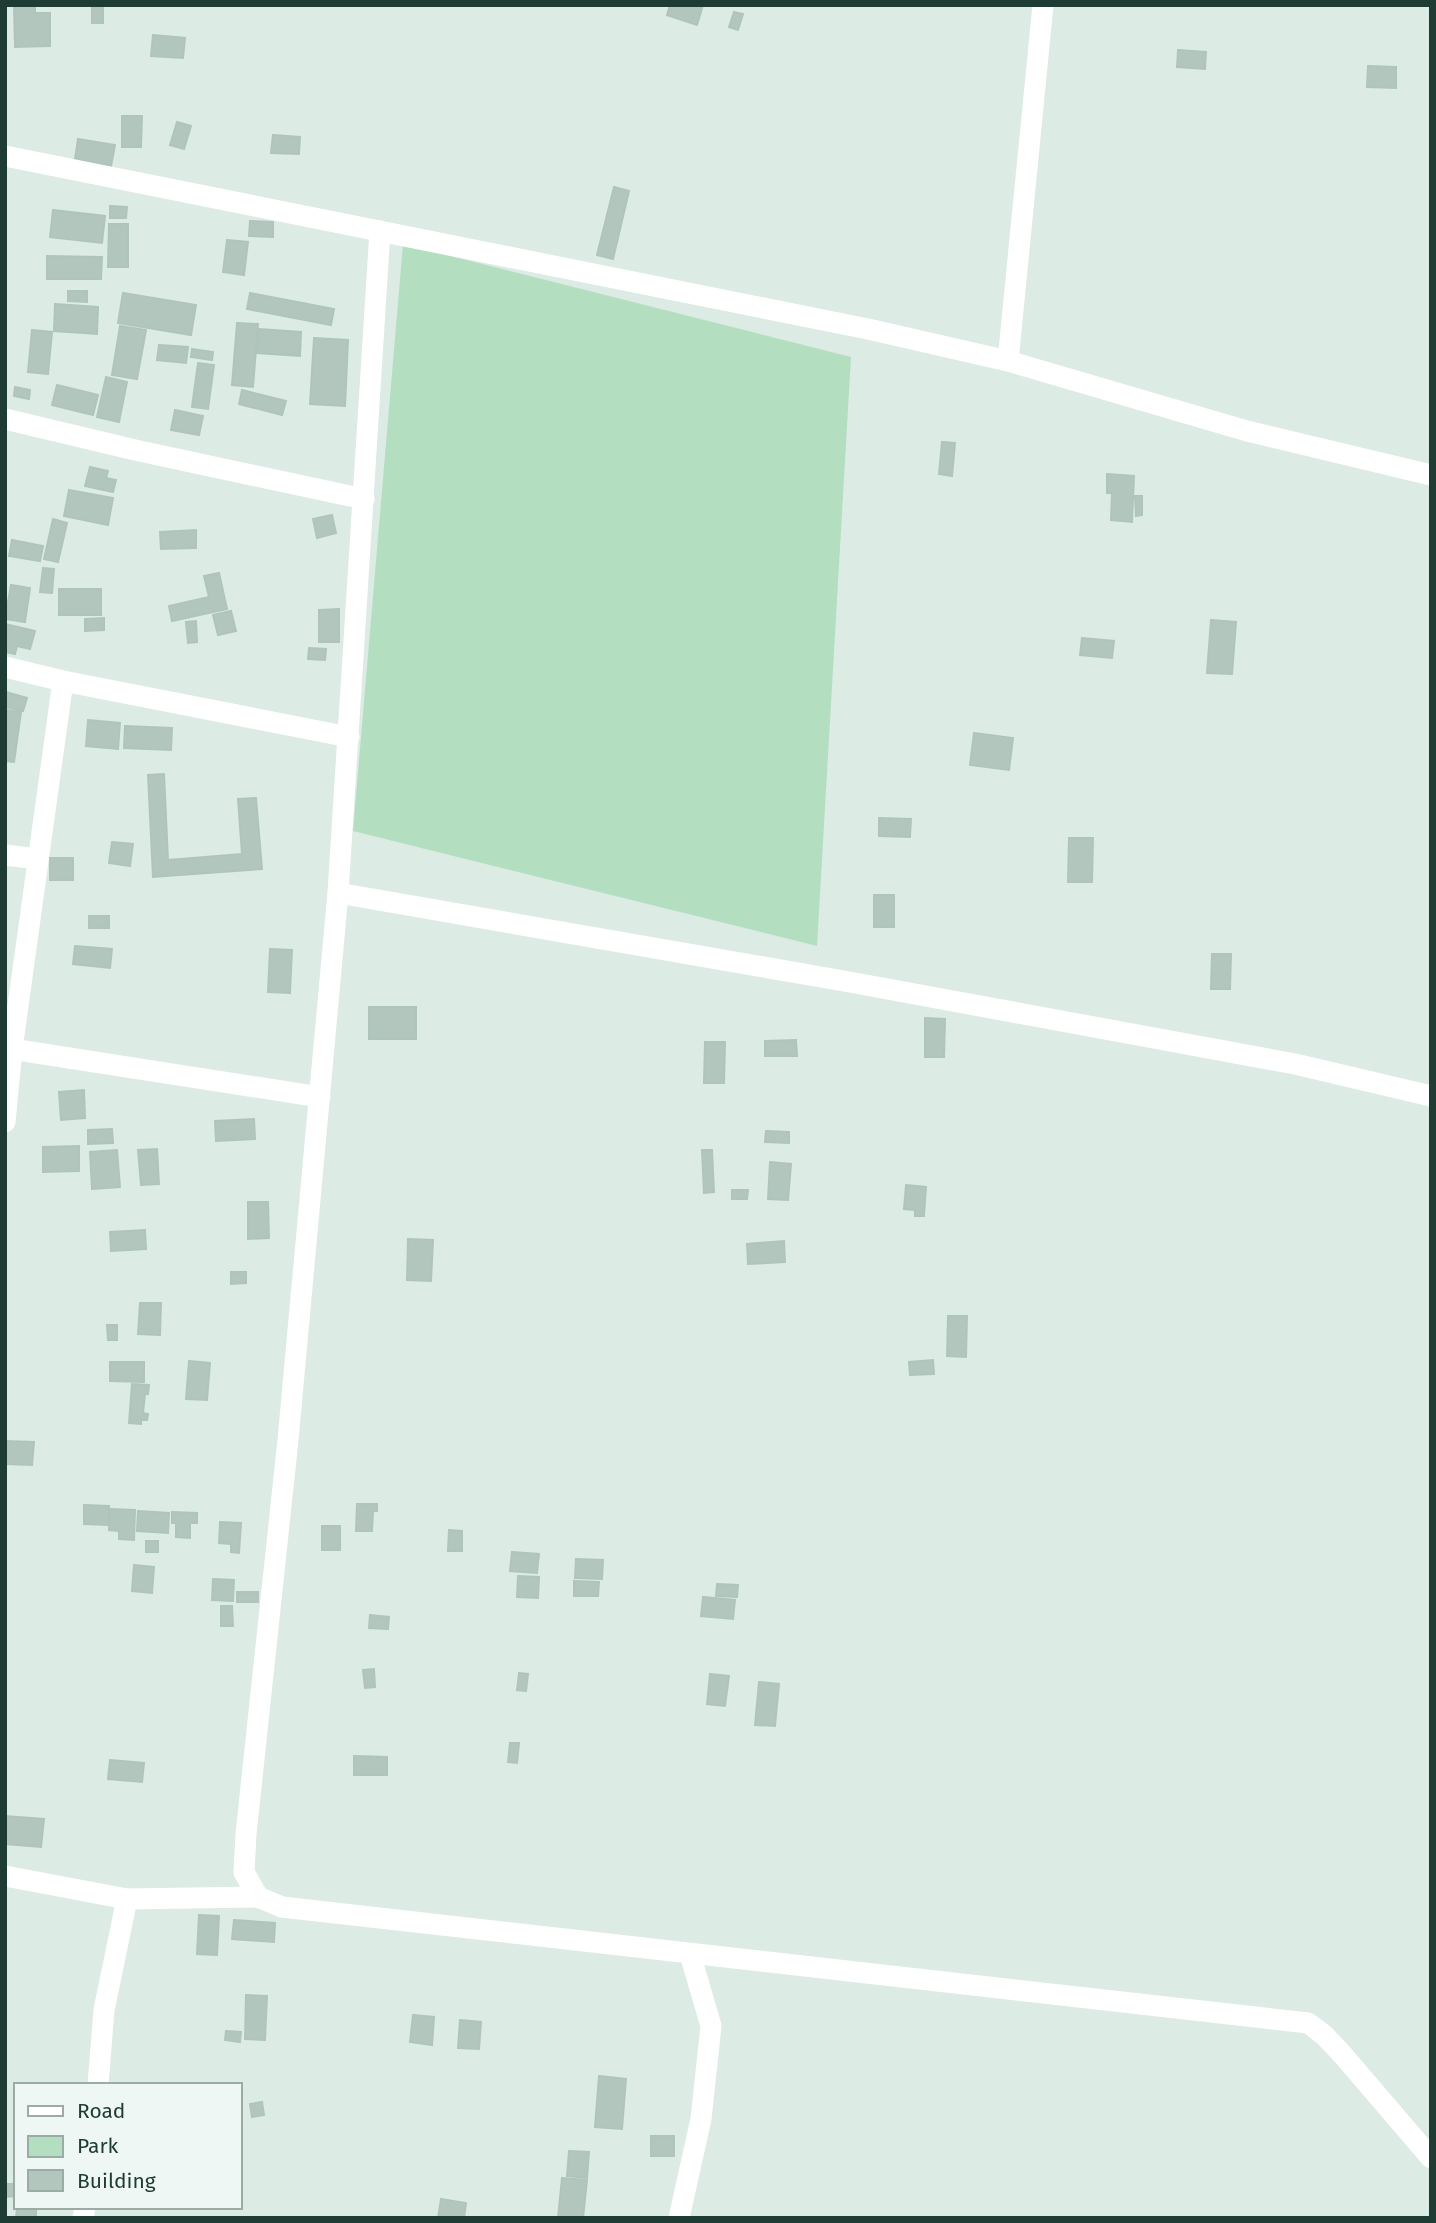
<svg xmlns="http://www.w3.org/2000/svg" width="1436" height="2223" font-family="'Fira Sans',sans-serif">
<style>
.green{fill:#b4dec0}
.building{fill:#b3c6be;stroke:#afc5bc;stroke-width:2}
.lines{fill:none;stroke-linecap:round;stroke-linejoin:round}
.minor{stroke:#fff;stroke-width:21}
</style>
<rect width="100%" height="100%" fill="#ddebe5"/>
<path class="green" d="M403,244L851,357L817,946L353,831Z"/>
<g class="building">
<path d="M35,5V13H50V46L15,47L14,6Z"/>
<rect x="92" y="5" width="11" height="18"/>
<path d="M670,5H703L697,25L667,15Z"/>
<path d="M734,12L743,14L738,30L729,27Z"/>
<path d="M153,35L185,38L183,58L151,56Z"/>
<path d="M1178,50L1206,52L1205,69L1177,67Z"/>
<path d="M1368,66L1396,67V88L1367,87Z"/>
<path d="M122,116H142L141,147H122Z"/>
<path d="M177,122L191,126L184,149L170,145Z"/>
<path d="M273,135L300,137L299,154L271,153Z"/>
<path d="M78,139L115,145L111,166L75,159Z"/>
<path d="M614,187L629,191L613,259L597,255Z"/>
<path d="M110,206L127,207L126,218H110Z"/>
<path d="M53,210L105,216L102,243L50,237Z"/>
<path d="M250,221L273,222V237L249,236Z"/>
<path d="M109,224H128V267H108Z"/>
<path d="M227,240L248,242L244,275L223,272Z"/>
<path d="M47,256L102,257L101,279H47Z"/>
<path d="M68,291H87V302L68,301Z"/>
<path d="M123,293L196,305L191,335L118,323Z"/>
<path d="M250,293L334,309L331,325L247,309Z"/>
<path d="M55,304L98,307L97,334L54,331Z"/>
<path d="M237,323L258,324L253,387L232,385Z"/>
<path d="M120,326L146,330L137,379L112,375Z"/>
<path d="M259,329L301,332L300,356L257,353Z"/>
<path d="M32,330L52,332L48,374L28,372Z"/>
<path d="M314,338L348,340L345,406L310,404Z"/>
<path d="M159,345L188,347L186,363L157,360Z"/>
<path d="M192,349L213,352L212,360L191,357Z"/>
<path d="M198,363L214,365L208,409L192,407Z"/>
<path d="M106,377L127,382L119,422L97,417Z"/>
<path d="M57,385L98,395L93,415L52,405Z"/>
<path d="M15,387L30,390L29,399L14,396Z"/>
<path d="M242,390L286,401L282,415L239,404Z"/>
<path d="M175,410L203,416L199,435L171,430Z"/>
<path d="M942,442L955,443L952,476L939,474Z"/>
<path d="M90,467L108,471L106,478L116,480L113,492L85,486Z"/>
<path d="M1107,474L1134,476L1132,522L1111,520L1112,493H1107Z"/>
<path d="M69,490L113,498L108,525L64,516Z"/>
<path d="M1135,496H1142V515L1136,516Z"/>
<path d="M332,515L336,533L317,538L313,519Z"/>
<path d="M53,519L67,523L58,562L44,559Z"/>
<path d="M196,530V548L161,549L160,532Z"/>
<path d="M12,540L43,546L40,561L9,556Z"/>
<path d="M43,568L54,569L52,593L40,592Z"/>
<path d="M219,573L227,609L172,621L169,606L209,597L204,576Z"/>
<path d="M11,585L30,588L25,622L5,619Z"/>
<rect x="59" y="589" width="42" height="26"/>
<path d="M339,609V642H319V610Z"/>
<path d="M231,611L236,631L218,635L213,615Z"/>
<path d="M104,618V630L85,631V619Z"/>
<path d="M1211,620L1236,622L1232,674L1207,673Z"/>
<path d="M196,621L197,642L188,643L186,622Z"/>
<path d="M5,624L35,631L30,649L17,646L15,654L5,652Z"/>
<path d="M1082,638L1114,641L1112,658L1080,655Z"/>
<path d="M309,648L326,649L325,660L308,659Z"/>
<path d="M6,692L27,698L23,711L5,707Z"/>
<path d="M6,710L21,712L14,762L5,761Z"/>
<path d="M88,720L120,723L118,749L86,746Z"/>
<path d="M125,726L172,728L171,750L124,748Z"/>
<path d="M974,733L1013,738L1009,770L970,765Z"/>
<path d="M164,774L168,860L242,854L238,799L256,798L262,869L153,877L148,775Z"/>
<path d="M879,818L911,819L910,837L879,836Z"/>
<path d="M1069,838H1093L1092,882H1068Z"/>
<path d="M112,842L133,844L130,866L109,863Z"/>
<rect x="50" y="858" width="23" height="22"/>
<rect x="874" y="895" width="20" height="32"/>
<rect x="89" y="916" width="20" height="12"/>
<path d="M75,946L112,949L110,968L73,964Z"/>
<path d="M270,949L292,950L290,993L268,992Z"/>
<path d="M1212,954H1231L1230,989H1211Z"/>
<rect x="369" y="1007" width="47" height="32"/>
<path d="M925,1018L945,1019L944,1057H925Z"/>
<path d="M796,1040L797,1056H765V1041Z"/>
<path d="M705,1042H725L724,1083H704Z"/>
<path d="M84,1090L85,1118L61,1120L59,1092Z"/>
<path d="M254,1119L255,1139L216,1141L215,1121Z"/>
<path d="M112,1129L113,1143L88,1144V1130Z"/>
<path d="M766,1131L789,1132V1143L765,1142Z"/>
<path d="M79,1146V1171L43,1172V1147Z"/>
<path d="M157,1149L159,1184L141,1185L138,1150Z"/>
<path d="M117,1150L120,1187L92,1189L90,1152Z"/>
<path d="M702,1150H712L714,1192L704,1193Z"/>
<path d="M770,1162L791,1164L788,1200L768,1199Z"/>
<path d="M906,1185L926,1187L924,1216H915V1210L904,1209Z"/>
<path d="M732,1190H748L747,1199H732Z"/>
<path d="M248,1202H268L269,1238L248,1239Z"/>
<path d="M145,1230L146,1249L111,1251L110,1232Z"/>
<path d="M408,1239L433,1240L431,1281L407,1280Z"/>
<path d="M784,1241L785,1262L748,1264L747,1244Z"/>
<path d="M231,1272H246V1283L231,1284Z"/>
<path d="M140,1303H161L160,1335L138,1334Z"/>
<path d="M948,1316H967L966,1357L947,1356Z"/>
<path d="M107,1325H117V1340H108Z"/>
<path d="M933,1360L934,1374L910,1375L909,1362Z"/>
<path d="M189,1361L210,1363L207,1400L186,1399Z"/>
<path d="M110,1362H144V1382L110,1381Z"/>
<path d="M132,1384L149,1385L148,1394H145L143,1413L148,1414L147,1420H141V1424L129,1423Z"/>
<path d="M5,1441L34,1442L32,1465L5,1464Z"/>
<path d="M357,1504H377V1511H373L372,1531H356Z"/>
<path d="M84,1505L109,1506L108,1525L84,1524Z"/>
<path d="M110,1509L135,1510L134,1540L119,1539V1531L109,1530Z"/>
<path d="M138,1511L169,1513L168,1533L137,1531Z"/>
<path d="M172,1512L197,1513V1523H190V1538L176,1537V1523H172Z"/>
<path d="M220,1522L241,1523L239,1553L231,1552V1544L219,1543Z"/>
<rect x="322" y="1526" width="18" height="24"/>
<path d="M449,1530L462,1531V1551H448Z"/>
<rect x="146" y="1541" width="12" height="11"/>
<path d="M512,1552L539,1554L537,1573L510,1571Z"/>
<path d="M576,1559L603,1560L602,1579L575,1578Z"/>
<path d="M134,1565L154,1567L152,1593L132,1591Z"/>
<path d="M518,1576L539,1577L538,1598L517,1597Z"/>
<path d="M213,1579L234,1580L233,1601L212,1600Z"/>
<path d="M574,1581L599,1582L598,1596H574Z"/>
<path d="M717,1584L738,1585L737,1597L716,1596Z"/>
<rect x="237" y="1592" width="21" height="10"/>
<path d="M703,1597L735,1600L733,1619L701,1616Z"/>
<path d="M221,1606H232L233,1626H221Z"/>
<path d="M370,1615L389,1617L388,1629L369,1628Z"/>
<path d="M374,1669L375,1687L365,1688L363,1670Z"/>
<path d="M519,1673L528,1674L526,1691L517,1690Z"/>
<path d="M710,1674L729,1676L725,1706L707,1704Z"/>
<path d="M759,1682L779,1684L775,1726L755,1725Z"/>
<path d="M510,1743H519L517,1763L508,1762Z"/>
<path d="M354,1756L387,1757V1775H354Z"/>
<path d="M110,1760L144,1763L142,1782L108,1779Z"/>
<path d="M5,1816L44,1819L41,1847L5,1844Z"/>
<path d="M199,1915L219,1916L217,1955L197,1954Z"/>
<path d="M234,1920L275,1923L274,1942L232,1939Z"/>
<path d="M246,1995L267,1996L265,2040L245,2039Z"/>
<path d="M413,2015L434,2017L432,2045L410,2042Z"/>
<path d="M460,2020L481,2022L479,2049L458,2048Z"/>
<path d="M226,2031L241,2032L240,2042L225,2040Z"/>
<path d="M599,2076L626,2079L622,2129L595,2127Z"/>
<path d="M262,2102L264,2115L252,2117L250,2104Z"/>
<rect x="651" y="2136" width="23" height="20"/>
<path d="M569,2151L589,2152L587,2178L567,2176Z"/>
<path d="M562,2178L587,2180L583,2218H558Z"/>
<path d="M5,2184H15L16,2196L5,2197Z"/>
<path d="M441,2199L466,2203L464,2218H438Z"/>
<path d="M17,2209L36,2210V2218H16Z"/>
</g>
<g class="lines">
<g class="minor">
<path d="M5,156L868,329L1008,361L1247,431L1431,475"/>
<path d="M380,231L338,893L288,1440L246,1834L244,1872L258,1897L282,1907L1308,2023L1324,2035L1342,2054L1431,2158"/>
<path d="M1008,361L1043,5"/>
<path d="M5,419L135,450L364,499"/>
<path d="M5,667L63,681L349,737"/>
<path d="M5,855L38,859"/>
<path d="M338,893L844,981L1295,1064L1431,1096"/>
<path d="M5,1048L320,1097"/>
<path d="M5,1122L12,1049L63,681"/>
<path d="M5,1876L127,1899"/>
<path d="M98,2085L104,2010L127,1899L258,1897"/>
<path d="M83,2218L85,2207"/>
<path d="M679,2218L701,2119L711,2026L690,1954"/>
</g>
</g>
<rect width="1436" height="2223" fill="none" stroke="#1e3b34" stroke-width="14"/>
<rect x="14" y="2083" width="228" height="126" fill="#eef7f3" stroke="#9baca7" stroke-width="2"/>
<rect x="28" y="2106" width="35" height="10" fill="#ffffff" stroke="#9baca7" stroke-width="2"/>
<text x="77" y="2118" font-size="21" fill="#1e3b34">Road</text>
<rect x="28" y="2136" width="35" height="21" fill="#b4dec0" stroke="#9baca7" stroke-width="2"/>
<text x="77" y="2153" font-size="21" fill="#1e3b34">Park</text>
<rect x="28" y="2170" width="35" height="21" fill="#b3c6be" stroke="#9baca7" stroke-width="2"/>
<text x="77" y="2188" font-size="21" fill="#1e3b34">Building</text>
</svg>
